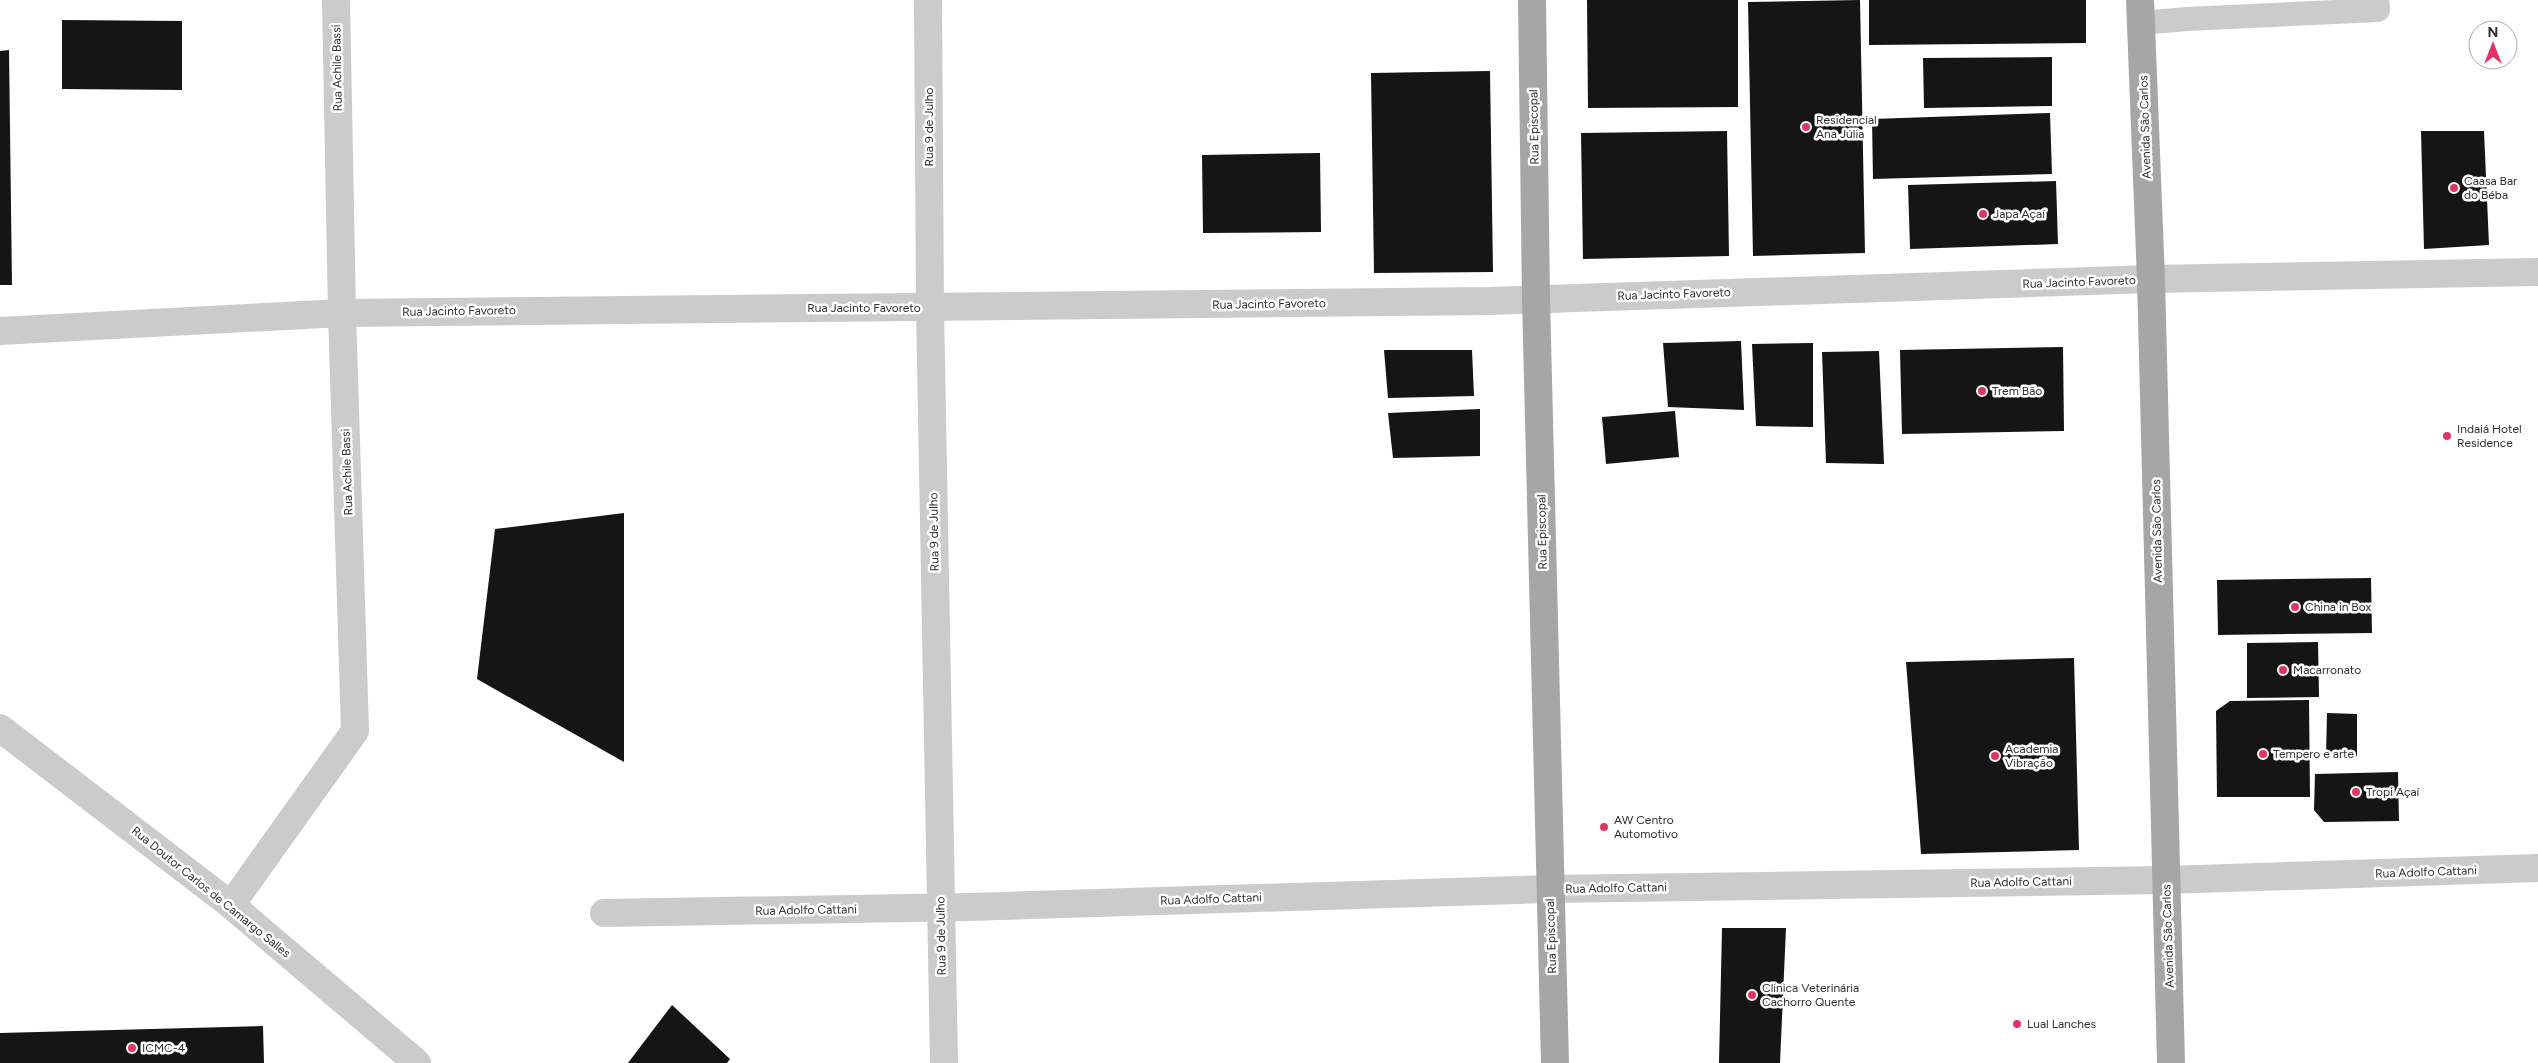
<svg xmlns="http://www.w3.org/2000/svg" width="2538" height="1063" font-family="Figtree,sans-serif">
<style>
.building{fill:#151515}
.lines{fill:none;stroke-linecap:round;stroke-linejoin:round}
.lane{stroke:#cbcbcb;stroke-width:24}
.street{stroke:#cbcbcb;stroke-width:28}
.primary{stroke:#a6a6a6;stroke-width:28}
.poi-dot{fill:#e13464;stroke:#fff;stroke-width:2}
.labels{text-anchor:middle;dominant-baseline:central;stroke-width:5;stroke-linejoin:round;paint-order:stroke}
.street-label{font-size:12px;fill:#2e2e2e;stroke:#fff}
.poi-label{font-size:12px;fill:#2e2e2e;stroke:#fff;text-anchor:start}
</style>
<rect width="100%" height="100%" fill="#fff"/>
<g class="building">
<path d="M1587,0H1738V107L1588,108Z"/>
<path d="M1860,0L1865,253L1753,256L1748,2Z"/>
<path d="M1869,0H2086V43L1869,45Z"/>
<path d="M62,20L182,21V90L62,89Z"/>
<path d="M9,50L12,285H0V51Z"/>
<path d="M2052,57V106L1924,108L1923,58Z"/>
<path d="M1490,71L1493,272L1374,273L1371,73Z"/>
<path d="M2050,113L2052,174L1873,179L1872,119Z"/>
<path d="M1727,131L1729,256L1583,259L1581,133Z"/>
<path d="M2421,131H2484L2489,245L2424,249Z"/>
<path d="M1320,153L1321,232L1203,233L1202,155Z"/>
<path d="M2056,181L2058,244L1910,249L1908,185Z"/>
<path d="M1741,341L1744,410L1668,407L1663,343Z"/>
<path d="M1813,343V427L1756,426L1752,344Z"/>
<path d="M2063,347L2064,431L1902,434L1900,350Z"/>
<path d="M1384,350H1472L1474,396L1388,398Z"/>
<path d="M1879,351L1884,464L1826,463L1822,352Z"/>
<path d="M1480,409V456L1393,458L1388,413Z"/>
<path d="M1675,411L1679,457L1606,464L1602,417Z"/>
<path d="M624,513V762L477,679L495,529Z"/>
<path d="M2371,578L2372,633L2218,635L2217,580Z"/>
<path d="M2318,642L2319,697L2247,698V643Z"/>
<path d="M2074,658L2079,850L1921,854L1906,662Z"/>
<path d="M2309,700L2310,797H2217L2216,711L2230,701Z"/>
<path d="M2327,713L2357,714V756H2326Z"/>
<path d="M2398,772L2399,821L2324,822L2314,810L2315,774Z"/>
<path d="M1722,928H1786L1780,1063H1719Z"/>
<path d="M672,1005L730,1059L727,1063H628Z"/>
<path d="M263,1026L264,1063H0V1033Z"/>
</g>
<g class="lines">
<path class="lane" d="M2141,23L2187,19L2378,10L2377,0"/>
<g class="street">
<path d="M928,0L930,307L944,1063"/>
<path d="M0,331L342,313L1489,301L2151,279L2538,272"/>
<path d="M0,728L231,905L417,1063"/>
<path d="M231,905L355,731L342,313L336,0"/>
<path d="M604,913L969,907L1550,889L2166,880L2538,868"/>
</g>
<g class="primary">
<path d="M1532,0L1536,299L1555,1063"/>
<path d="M2140,0L2151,279L2171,1063"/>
</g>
</g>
<g class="poi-dot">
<circle cx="1806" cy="127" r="5"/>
<circle cx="2454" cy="188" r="5"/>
<circle cx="1983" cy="214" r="5"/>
<circle cx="1982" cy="391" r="5"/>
<circle cx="2447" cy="436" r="5"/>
<circle cx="2295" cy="607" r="5"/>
<circle cx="2283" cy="670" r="5"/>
<circle cx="2263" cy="754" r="5"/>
<circle cx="1995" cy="756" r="5"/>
<circle cx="2356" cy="792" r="5"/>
<circle cx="1604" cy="827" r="5"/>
<circle cx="1752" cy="995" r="5"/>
<circle cx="2017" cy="1024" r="5"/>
<circle cx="132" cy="1048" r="5"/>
</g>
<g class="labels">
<g class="street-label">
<text transform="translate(337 68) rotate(-91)">Rua Achile Bassi</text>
<text transform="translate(929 127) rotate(-90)">Rua 9 de Julho</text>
<text transform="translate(1534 127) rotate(-91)">Rua Episcopal</text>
<text transform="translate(2145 127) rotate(-92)">Avenida São Carlos</text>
<text transform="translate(2079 282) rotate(-2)">Rua Jacinto Favoreto</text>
<text transform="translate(1674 294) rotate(-2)">Rua Jacinto Favoreto</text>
<text transform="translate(1269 304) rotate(-1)">Rua Jacinto Favoreto</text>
<text x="864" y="308">Rua Jacinto Favoreto</text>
<text transform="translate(459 311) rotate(-1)">Rua Jacinto Favoreto</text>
<text transform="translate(347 472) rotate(-92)">Rua Achile Bassi</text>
<text transform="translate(2157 531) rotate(-91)">Avenida São Carlos</text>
<text transform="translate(934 532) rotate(-91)">Rua 9 de Julho</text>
<text transform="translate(1542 532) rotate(-91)">Rua Episcopal</text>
<text transform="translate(2426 872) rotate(-2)">Rua Adolfo Cattani</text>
<text transform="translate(2021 882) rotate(-1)">Rua Adolfo Cattani</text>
<text transform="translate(1616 888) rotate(-1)">Rua Adolfo Cattani</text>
<text transform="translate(211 892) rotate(39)">Rua Doutor Carlos de Camargo Salles</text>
<text transform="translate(1211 899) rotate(-2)">Rua Adolfo Cattani</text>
<text transform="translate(806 910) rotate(-1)">Rua Adolfo Cattani</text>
<text transform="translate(941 936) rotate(-91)">Rua 9 de Julho</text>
<text transform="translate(1551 936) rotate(-92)">Rua Episcopal</text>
<text transform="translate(2168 936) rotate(-92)">Avenida São Carlos</text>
</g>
<g class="poi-label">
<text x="1816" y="120">Residencial<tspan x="1816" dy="14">Ana Júlia</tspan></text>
<text x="2464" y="181">Caasa Bar<tspan x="2464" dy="14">do Béba</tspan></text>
<text x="1993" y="214">Japa Açaí</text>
<text x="1992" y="391">Trem Bão</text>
<text x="2457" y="429">Indaiá Hotel<tspan x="2457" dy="14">Residence</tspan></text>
<text x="2305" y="607">China in Box</text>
<text x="2293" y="670">Macarronato</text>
<text x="2005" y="749">Academia<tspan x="2005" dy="14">Vibração</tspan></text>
<text x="2273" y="754">Tempero e arte</text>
<text x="2366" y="792">Tropi Açaí</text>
<text x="1614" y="820">AW Centro<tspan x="1614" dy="14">Automotivo</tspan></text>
<text x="1762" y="988">Clinica Veterinária<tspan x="1762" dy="14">Cachorro Quente</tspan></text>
<text x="2027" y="1024">Lual Lanches</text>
<text x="142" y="1048">ICMC-4</text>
</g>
</g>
<g transform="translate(2493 45)"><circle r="24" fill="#ffffff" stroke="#ababab"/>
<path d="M0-4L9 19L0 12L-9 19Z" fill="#e13464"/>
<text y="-8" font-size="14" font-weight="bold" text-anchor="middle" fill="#2e2e2e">N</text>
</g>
</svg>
